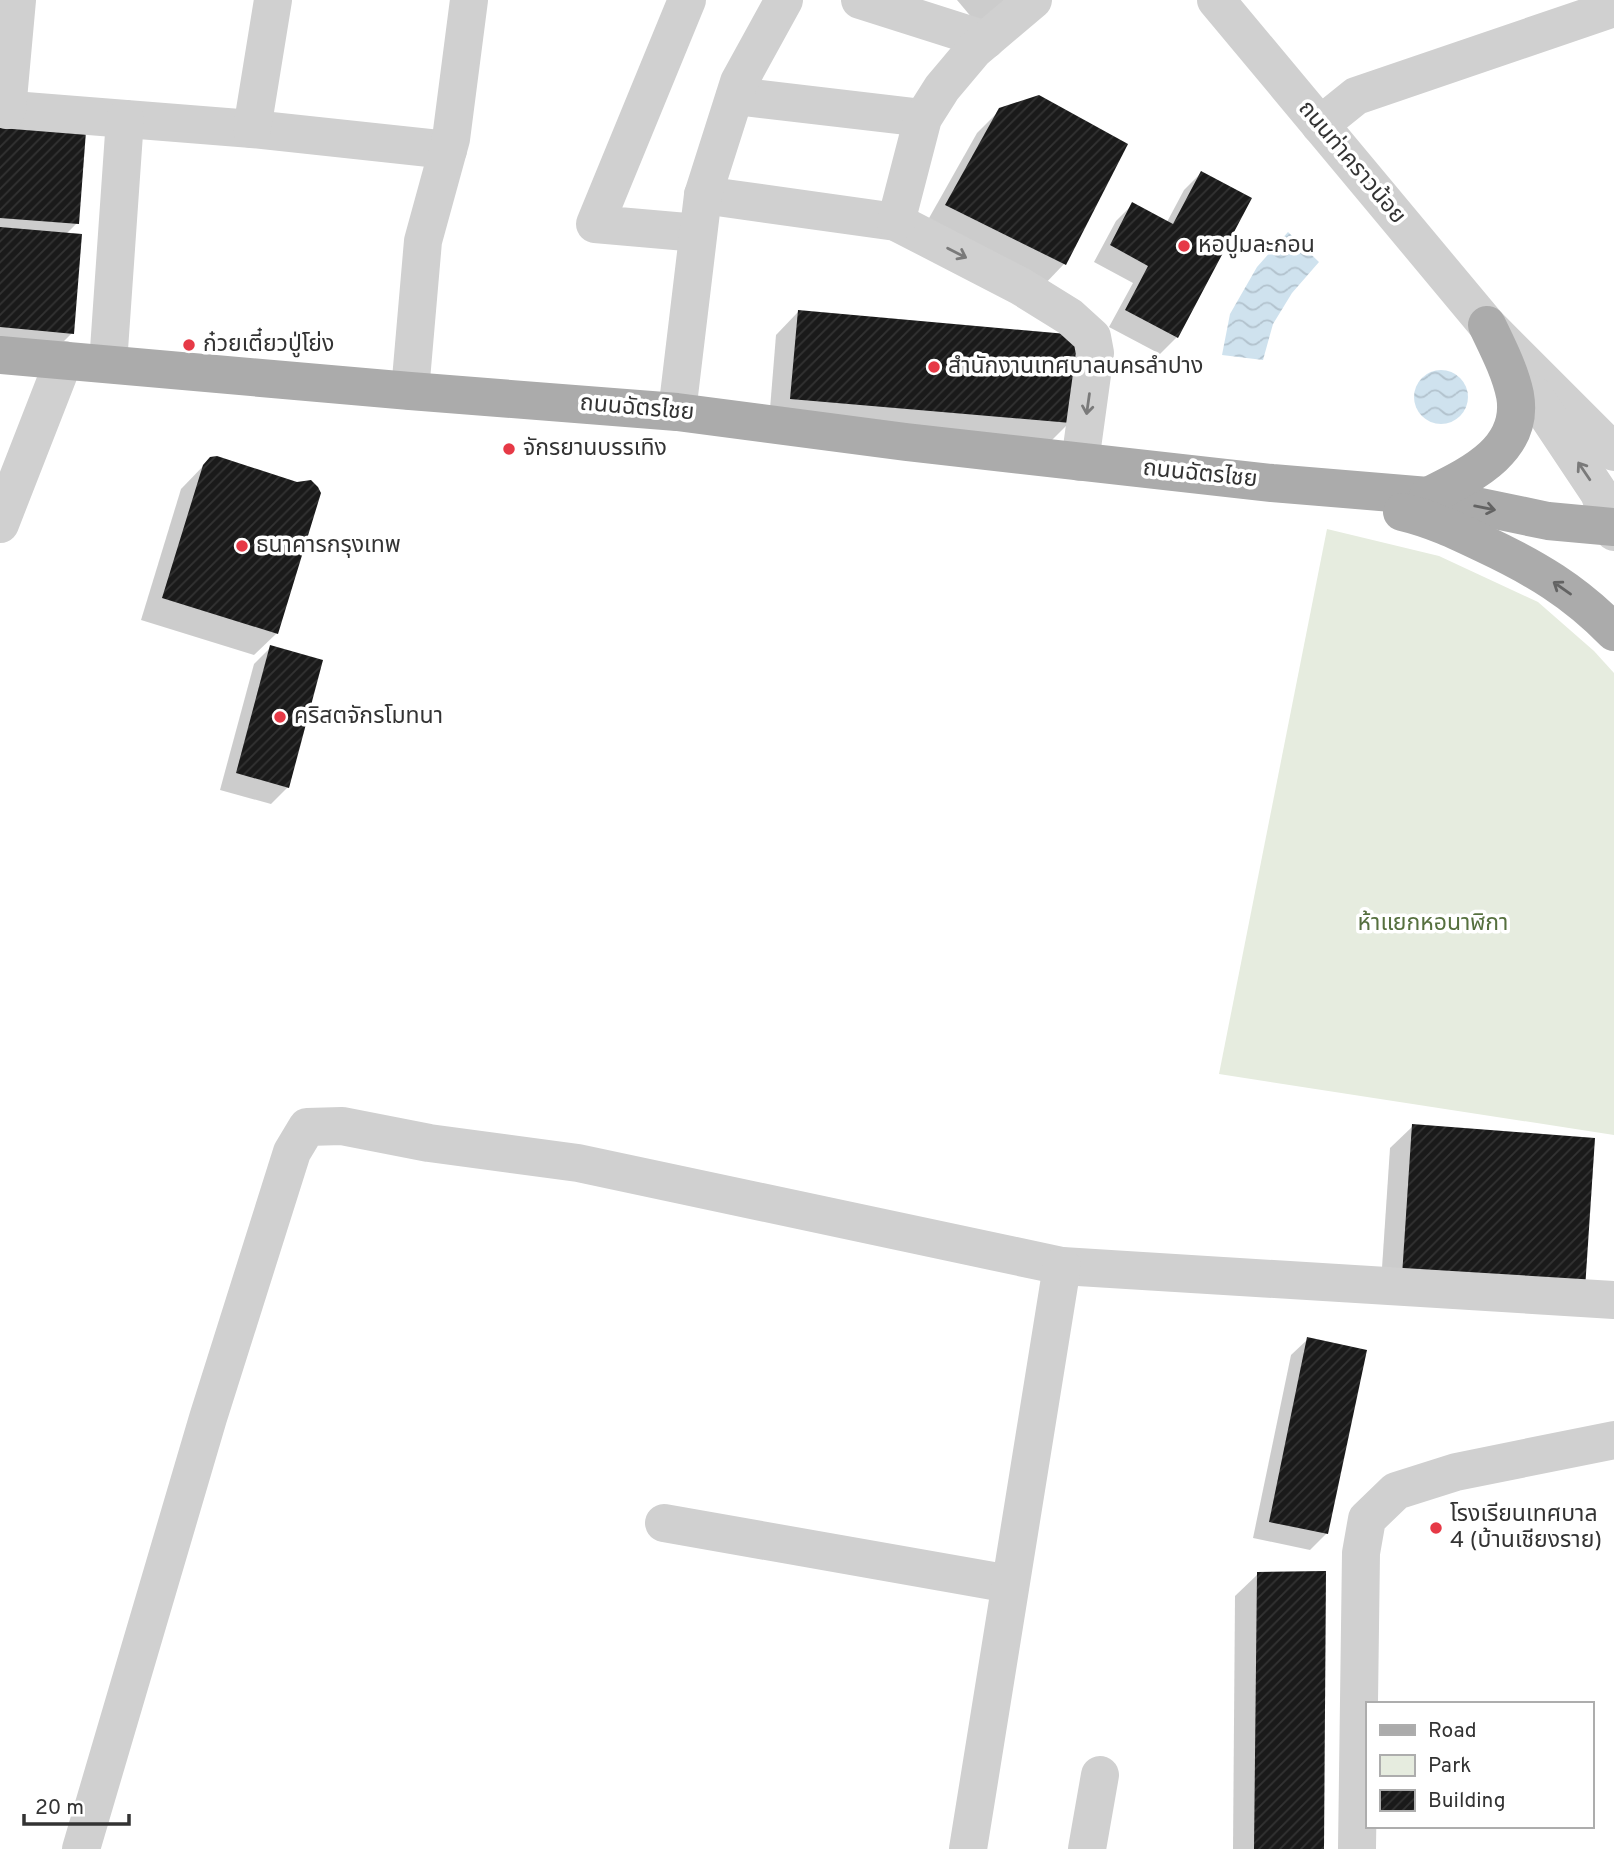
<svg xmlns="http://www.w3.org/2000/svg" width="1614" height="1849" font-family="Overpass,'Noto Sans Thai',sans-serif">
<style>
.park{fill:#e6ecdf}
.water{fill:url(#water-waves)}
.shadow{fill:#0003}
.building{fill:url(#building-hatch)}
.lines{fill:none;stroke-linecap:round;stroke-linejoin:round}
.minor{stroke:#d0d0d0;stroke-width:38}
.major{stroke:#ababab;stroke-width:38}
.oneway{stroke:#7a7a7a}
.oneway2{stroke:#636363}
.poi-dot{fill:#e63946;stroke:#fff;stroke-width:2.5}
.labels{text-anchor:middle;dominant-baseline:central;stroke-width:7;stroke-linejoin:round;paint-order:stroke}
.street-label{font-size:23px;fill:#333;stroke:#fff}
.poi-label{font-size:23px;fill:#333;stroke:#fff;text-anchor:start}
.park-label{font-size:23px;fill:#56703f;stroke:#fff}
</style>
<defs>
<pattern id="water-waves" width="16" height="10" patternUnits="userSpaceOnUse" patternTransform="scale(1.75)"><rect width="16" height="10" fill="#cfe2ee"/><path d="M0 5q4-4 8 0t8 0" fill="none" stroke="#b2c2cd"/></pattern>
<pattern id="building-hatch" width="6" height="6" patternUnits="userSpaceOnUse" patternTransform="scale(1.75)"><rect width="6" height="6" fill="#1a1a1a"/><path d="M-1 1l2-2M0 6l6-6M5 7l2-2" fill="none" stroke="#333"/></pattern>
</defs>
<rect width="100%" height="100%" fill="#fff"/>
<path class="park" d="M1327,529L1439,556L1538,602L1594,651L1614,673V1135L1219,1074Z"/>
<g class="water">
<path d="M1288,232L1319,262L1292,293L1273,324L1263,360L1222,355L1230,314L1257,267Z"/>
<circle cx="1441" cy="397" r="27"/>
</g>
<g class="shadow">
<path d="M957,0H1020L983,31Z"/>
<path d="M1000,110L1126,145L1064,264L1042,287L924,227L977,133Z"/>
<path d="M0,126L77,223L66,234L72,333L61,344L0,339Z"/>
<path d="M1201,173L1177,337L1160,354L1109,327L1133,283L1094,262L1116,221L1133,204L1167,222L1184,190Z"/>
<path d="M798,312L1070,422L1047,445L769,421L776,335Z"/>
<path d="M210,459L277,633L254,655L141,620L181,489Z"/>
<path d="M271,647L288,787L271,804L220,790L254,664Z"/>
<path d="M1413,1126L1593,1139L1380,1298L1390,1148Z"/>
<path d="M1308,1339L1327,1533L1310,1550L1253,1538L1291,1355Z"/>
<path d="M1258,1574L1322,1849H1233L1235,1596Z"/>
</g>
<g class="building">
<path d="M1039,95L1128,144L1066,265L945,205L999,108Z"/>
<path d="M0,124L86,131L79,224L0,218Z"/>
<path d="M1201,171L1252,198L1178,338L1125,310L1148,266L1110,245L1132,202L1173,224Z"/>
<path d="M0,227L82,234L74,334L0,327Z"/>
<path d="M798,310L1078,335L1071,423L790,399Z"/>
<path d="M217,456L297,482L311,480L318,487L321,493L278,634L162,598L203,465L210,457Z"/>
<path d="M270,645L323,660L289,788L236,773Z"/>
<path d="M1412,1124L1595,1138L1585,1289L1402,1276Z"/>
<path d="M1307,1337L1367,1350L1328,1534L1269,1522Z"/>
<path d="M1326,1571L1324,1849H1254L1257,1572Z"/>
</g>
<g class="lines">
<g class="minor">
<path d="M687,0L595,224L698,233"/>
<path d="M860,0L986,40"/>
<path d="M1216,0L1487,325L1614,452"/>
<path d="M735,96L923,118"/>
<path d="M0,109L252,129L448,150"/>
<path d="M7,110L17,0"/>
<path d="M1320,125L1356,96L1614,8"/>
<path d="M252,129L273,0"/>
<path d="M703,195L896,222L1020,286L1070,317L1092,337L1095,353L1080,462"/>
<path d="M896,222L923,118L942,88L974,50L1033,0"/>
<path d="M108,364L125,119"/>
<path d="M410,391L423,241L451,139L469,0"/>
<path d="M1533,394L1599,493L1614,532"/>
<path d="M677,412L703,195L739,82L784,0"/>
<path d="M0,524L64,360"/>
<path d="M664,1523L1010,1584"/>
<path d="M81,1849L208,1418L292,1152L307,1127L342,1126L429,1143L578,1163L1062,1266L1614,1300"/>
<path d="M968,1849L1062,1266"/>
<path d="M1087,1849L1100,1775"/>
<path d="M1357,1849L1361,1553L1367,1519L1396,1491L1456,1472L1614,1440"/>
</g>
<g class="major">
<path d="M0,355L410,391L677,412L906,442L1272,483L1428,496L1548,521L1614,527"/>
<path d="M1428,496C1468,476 1525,451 1515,395C1510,371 1498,348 1487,325"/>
<path d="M1402,512C1432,519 1457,531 1484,544C1535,568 1574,591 1614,632"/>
</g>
</g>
<defs><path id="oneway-shaft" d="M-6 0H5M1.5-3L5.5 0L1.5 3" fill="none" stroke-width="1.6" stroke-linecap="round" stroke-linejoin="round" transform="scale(1.75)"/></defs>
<g class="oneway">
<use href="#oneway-shaft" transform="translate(957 253) rotate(27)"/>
<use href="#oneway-shaft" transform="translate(1088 404) rotate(98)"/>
<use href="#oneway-shaft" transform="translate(1584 471) rotate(-124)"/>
</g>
<g class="oneway2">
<use href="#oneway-shaft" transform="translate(1485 508) rotate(11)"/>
<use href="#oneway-shaft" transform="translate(1562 588) rotate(-145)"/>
</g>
<g class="poi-dot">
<circle cx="1184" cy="246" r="7"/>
<circle cx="189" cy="345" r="7"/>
<circle cx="934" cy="367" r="7"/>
<circle cx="509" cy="449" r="7"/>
<circle cx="242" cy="546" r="7"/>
<circle cx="280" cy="717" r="7"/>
<circle cx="1436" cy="1528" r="7"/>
</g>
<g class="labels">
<g class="street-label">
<text transform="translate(1351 163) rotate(50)">ถนนท่าคราวน้อย</text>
<text transform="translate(637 409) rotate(5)">ถนนฉัตรไชย</text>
<text transform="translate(1200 475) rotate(6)">ถนนฉัตรไชย</text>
</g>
<g class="poi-label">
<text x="1198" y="246">หอปูมละกอน</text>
<text x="203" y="345">ก๋วยเตี๋ยวปู่โย่ง</text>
<text x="948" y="367">สำนักงานเทศบาลนครลำปาง</text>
<text x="523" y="449">จักรยานบรรเทิง</text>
<text x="256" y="546">ธนาคารกรุงเทพ</text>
<text x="294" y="717">คริสตจักรโมทนา</text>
<text x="1450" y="1515">โรงเรียนเทศบาล<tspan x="1450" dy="26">4 (บ้านเชียงราย)</tspan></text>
</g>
<g class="park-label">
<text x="1433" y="924">ห้าแยกหอนาฬิกา</text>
</g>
</g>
<rect x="1366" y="1702" width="228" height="126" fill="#ffffff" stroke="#adadad" stroke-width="2"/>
<rect x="1380" y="1725" width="35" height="10" fill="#ababab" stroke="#adadad" stroke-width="2"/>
<text x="1428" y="1737" font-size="21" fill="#333333">Road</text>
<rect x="1380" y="1755" width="35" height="21" fill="#e6ecdf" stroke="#adadad" stroke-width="2"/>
<text x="1428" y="1772" font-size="21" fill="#333333">Park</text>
<rect x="1380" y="1790" width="35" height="21" fill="url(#building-hatch)" stroke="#adadad" stroke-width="2"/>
<text x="1428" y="1807" font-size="21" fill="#333333">Building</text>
<path d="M24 1814v10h105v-10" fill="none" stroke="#333333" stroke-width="3.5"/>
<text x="35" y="1814" font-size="21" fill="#333333" stroke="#ffffff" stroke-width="5" paint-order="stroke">20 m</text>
</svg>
